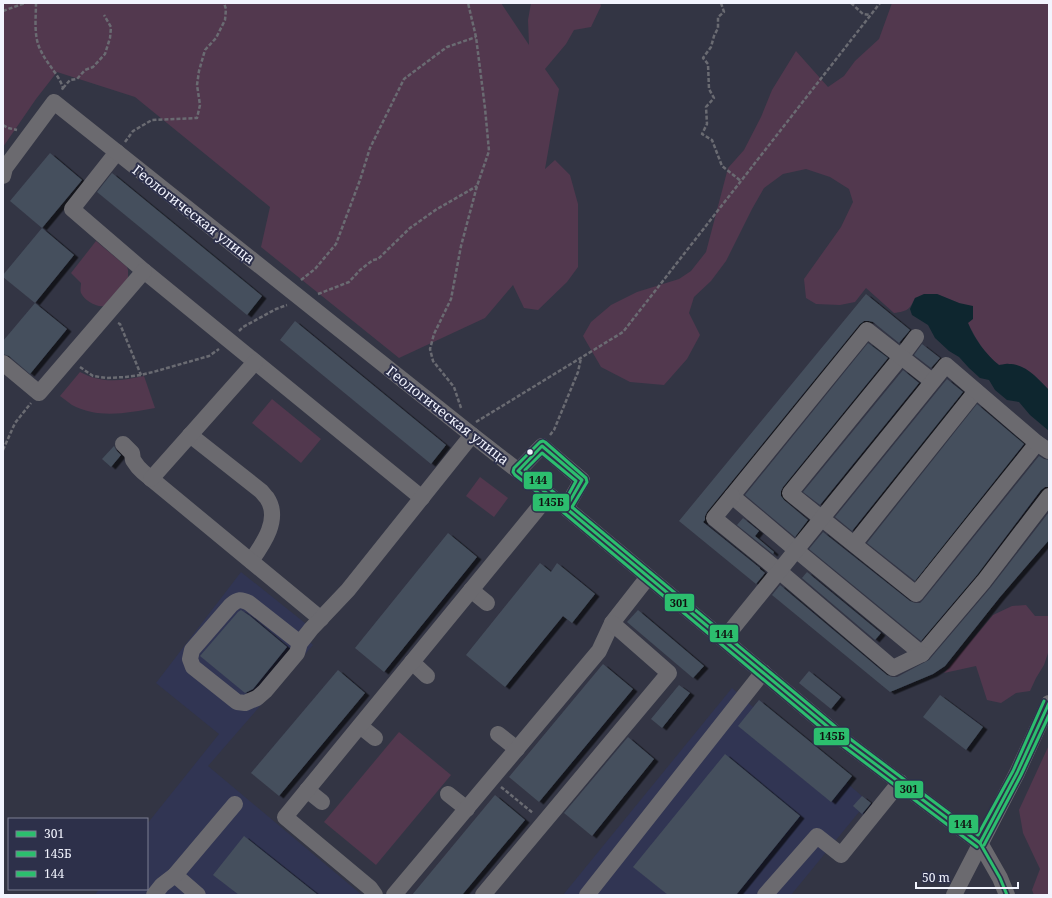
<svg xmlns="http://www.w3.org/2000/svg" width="1052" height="898" font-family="'Noto Serif',serif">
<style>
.built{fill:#313553}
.green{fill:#52384e}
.water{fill:#0e262f}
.building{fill:#454f5d;filter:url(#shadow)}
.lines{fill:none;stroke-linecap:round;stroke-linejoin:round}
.path{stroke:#6a6b72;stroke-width:2.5;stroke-dasharray:4 2;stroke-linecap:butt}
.minor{stroke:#6b6a6f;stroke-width:16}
.bus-1-casing{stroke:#2d304a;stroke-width:6}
.bus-2-casing{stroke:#2d304a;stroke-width:6}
.bus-3-casing{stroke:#2d304a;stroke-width:6}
.bus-1{stroke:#2cbe6e;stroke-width:3}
.bus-2{stroke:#2cbe6e;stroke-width:3}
.bus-3{stroke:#2cbe6e;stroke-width:3}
.bus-dot{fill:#f2f4fe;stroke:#2d304a;stroke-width:1.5}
.labels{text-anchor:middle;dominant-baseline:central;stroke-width:4;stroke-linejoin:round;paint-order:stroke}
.street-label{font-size:14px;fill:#f2f4fe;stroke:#2d304a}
.line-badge{stroke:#2d304a;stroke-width:1.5}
.pale-badge-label{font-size:11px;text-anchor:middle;font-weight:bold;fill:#111}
</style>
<defs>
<filter id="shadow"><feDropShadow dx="4.5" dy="2.5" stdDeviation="0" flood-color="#0009"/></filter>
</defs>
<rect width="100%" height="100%" fill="#333544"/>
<g class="built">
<path d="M241,572L315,631L308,640L313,645L208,766L362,895H95L99,889H147V824L219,734L156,683Z"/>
<path d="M732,688L753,707L759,700L849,774L847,783L872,805L863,815L859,812L791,895H563Z"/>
</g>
<g class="green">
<path d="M3,3H501L529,45L528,20L531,3H600L601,6L591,27L574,30L566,44L545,69L559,89L545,169L555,160L570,175L578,204V267L567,282L538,310L524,308L513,285L485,318L399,358L261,247L270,207L135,97L57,72L36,99L3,147Z"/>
<path d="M892,3H1049V390L1008,364L999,365C979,349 969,326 959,303L937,294L915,298C909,310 908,311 894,313L866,288L855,302L840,305L816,304L806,298L804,279L841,227L853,202L849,189L830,177L806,169L783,174L764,188L752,209L726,261L711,281L694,297L689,313L700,335L687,359L664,385L630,382L601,367L583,336L591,322L611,305L637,292L679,279L691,271L706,252L728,168L744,150L761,117L772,90L796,51L828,87L844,76L855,61L879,39Z"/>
<path d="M96,241L127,267L128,270V278L104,306C97,308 84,300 81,293C80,291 81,286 81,283L71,273Z"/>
<path d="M80,372C85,374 90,377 95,378C112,383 128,379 144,376L155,408C128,413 98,419 72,405C68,402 64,399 60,396Z"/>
<path d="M272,399L321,439L301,463L252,423Z"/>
<path d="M480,477L508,498L494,517L466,496Z"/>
<path d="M1026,605L1035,616H1049V650L1044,665L1036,678L1030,691L1016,693L1001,703L987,700L976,666L944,673L993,615L1012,606Z"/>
<path d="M399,732L451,775L376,865L324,822Z"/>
<path d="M1049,745V895H1034L1032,890L1040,869L1023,833L1019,810Z"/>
</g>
<path class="water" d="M924,294H937L959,303L973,306V319L968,323C974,338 986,355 999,365C1002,365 1006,363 1009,364C1026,364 1038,379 1049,390V431L1030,415L1019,402L1007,400L995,390L989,380L980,378L969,368L959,357L949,351L935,338L928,325L912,315L910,309L915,298Z"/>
<g class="building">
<path d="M50,153L82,180L42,228L10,201Z"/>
<path d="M112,173L262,296L247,315L97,192Z"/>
<path d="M42,228L74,255L35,303L3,277V275Z"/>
<path d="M866,294L910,330L899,343L873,322L869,321H864L860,324L707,512L705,516V520L703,522L760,568V569L765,573L756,584L679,521Z"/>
<path d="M35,303L67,329L30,374L9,356L3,354V341Z"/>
<path d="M295,321L446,445L431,464L280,340Z"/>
<path d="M868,343L888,358L783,487L781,491V496L784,500L808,520L795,537L745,495Z"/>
<path d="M922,344L940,358L931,368L914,355Z"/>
<path d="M903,370L919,383L820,505L803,492Z"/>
<path d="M947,379L963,392L852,531L835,517Z"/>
<path d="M977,404L1024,444L915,581L867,543Z"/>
<path d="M114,446L116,450L121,455L111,467L102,459Z"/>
<path d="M1039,456L1044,459L1049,460V487H1045L1041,490L977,575L921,641L809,549L823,532L910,601L915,603H920L923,600Z"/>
<path d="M1049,512V540L1000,597L945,666L933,674L890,692L772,595L780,585L887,675L892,677H897L929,660L991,587Z"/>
<path d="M743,518L759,531L755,536L774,552L773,554L737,525Z"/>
<path d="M448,533L477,557L384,672L355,648Z"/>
<path d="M540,563L551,572L557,563L595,594L572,623L563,616L505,687L466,655Z"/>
<path d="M807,572L881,633L875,640L802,578Z"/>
<path d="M241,610L250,616L287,647L253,689L245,693L200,656L238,612Z"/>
<path d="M638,610L704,666L693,678L627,622Z"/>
<path d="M603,664L633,689L539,802L509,777Z"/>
<path d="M338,670L365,693L279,796L251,773Z"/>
<path d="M809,671L841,697L831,709L799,683Z"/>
<path d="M679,685L690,693L662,728L651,719Z"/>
<path d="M940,695L983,727L966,750L923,717Z"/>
<path d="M759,700L852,776L831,802L738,726Z"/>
<path d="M628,737L654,759L592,836L564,813Z"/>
<path d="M725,754L800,816L736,895H668L633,867Z"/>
<path d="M495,795L525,820L462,895H412Z"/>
<path d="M862,796L871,803L862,814L853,806Z"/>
<path d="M244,836L318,895H239L213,875Z"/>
</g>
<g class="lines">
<g class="path">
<path d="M36,3C36,19 33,38 42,53C48,65 59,75 63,88L61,91"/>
<path d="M721,3L724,12L718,17V28L714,36L711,47L703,58L708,64L709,89L714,98L706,107L707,124L702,134L712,140L722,166L741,181"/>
<path d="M851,3L863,14L870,15"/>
<path d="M3,11L25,3"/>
<path d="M63,88L70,80L77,79L85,70L93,67L105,54L110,38L111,27L104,15"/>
<path d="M3,125L8,128L17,130"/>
<path d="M125,142L133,131L152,120L197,118L200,105L197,85L199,71L205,50L216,38L225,20L226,9L224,3"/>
<path d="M301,280L315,269L336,244L360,180L370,148L404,79L447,47L476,37"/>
<path d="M318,294L349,282L360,270L373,260L378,259L410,228L437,209L477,186"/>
<path d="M118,323L120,324L141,375"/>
<path d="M239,331L243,327L276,309L287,305"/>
<path d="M80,367L93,376L107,378L126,377L141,375L153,372L209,356L219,349"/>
<path d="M461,408L454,387L433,361L430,349L434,334L451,299L461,246L477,186L489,151L485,108L476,37L468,3"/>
<path d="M476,422L623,332L880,3"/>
<path d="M550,435L554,430L578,372L581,358"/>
<path d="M3,450L15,423L31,403"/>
<path d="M501,787L533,813"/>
</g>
<g class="minor">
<path d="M117,152L72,209L144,271L422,498"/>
<path d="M3,176L5,168L54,102L472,435L566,508L846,742L980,843L1000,878L1007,895"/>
<path d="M916,337L901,357L790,493L916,594L1037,443"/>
<path d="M3,363L39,393L144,271"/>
<path d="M932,381L867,330L732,496L796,550L922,654L984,581L1049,496"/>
<path d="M190,435L261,491C263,493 265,496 267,498C281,519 263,544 251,561"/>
<path d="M123,444L132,453L133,460L138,467L143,472L321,619"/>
<path d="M518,471L542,446L582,480L566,508"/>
<path d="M151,479L255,362"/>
<path d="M732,496L714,518L779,571L893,668L922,654"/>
<path d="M854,544L976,391"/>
<path d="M471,590L487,603"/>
<path d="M724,639L946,365L1037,443L1049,451"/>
<path d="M300,643L249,603C241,599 238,599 231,605L192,650L190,659L193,667L237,702L245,703L257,698L265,691L297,653L300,643L311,629L348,590L472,435"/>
<path d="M412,662L427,676"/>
<path d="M360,726L375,738"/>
<path d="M498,734L517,749"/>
<path d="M307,790L322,802"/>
<path d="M448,794L467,809"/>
<path d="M175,875L198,895"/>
<path d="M154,895L162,885L175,875L235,804"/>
<path d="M375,895L370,888L285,817L549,495"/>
<path d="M394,895L599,651L612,623L648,577"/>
<path d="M483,895L669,673L612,623"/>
<path d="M587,895L763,672"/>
<path d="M765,895L817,836L841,855L900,782"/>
<path d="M954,895L1017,773L1049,703"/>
</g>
<defs>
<g id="bus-1">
<path d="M542,446L582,480L566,508L518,471Z"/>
<path d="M566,508L846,742L980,843L1000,878L1007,895"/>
<path d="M980,843L1017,773L1049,703"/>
</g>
<g id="bus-2">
<path d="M572,507L587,482L586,478L545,442L543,441L540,442L514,468L513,472L515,475L563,512L843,746L977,847"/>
<path d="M984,845L1021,775L1049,715"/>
</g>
<g id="bus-3">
<path d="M542,453L576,481L565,501L525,470Z"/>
<path d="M572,507L849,738L978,835L1013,771L1044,701"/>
</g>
</defs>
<use href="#bus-1" class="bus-1-casing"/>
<use href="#bus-2" class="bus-2-casing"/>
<use href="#bus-3" class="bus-3-casing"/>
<use href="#bus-1" class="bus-1"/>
<use href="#bus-2" class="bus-2"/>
<use href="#bus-3" class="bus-3"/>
</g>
<circle class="bus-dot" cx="530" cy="452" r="3.5"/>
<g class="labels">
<g class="street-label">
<text transform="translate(194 214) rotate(38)">Геологическая улица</text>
<text transform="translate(448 415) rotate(38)">Геологическая улица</text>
</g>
</g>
<g class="line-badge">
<rect x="523" y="471" width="30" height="19" rx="4" fill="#2cbe6e"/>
<rect x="532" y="493" width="38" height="19" rx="4" fill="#2cbe6e"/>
<rect x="664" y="593" width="31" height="19" rx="4" fill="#2cbe6e"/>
<rect x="709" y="624" width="30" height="19" rx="4" fill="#2cbe6e"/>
<rect x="813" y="727" width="37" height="19" rx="4" fill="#2cbe6e"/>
<rect x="894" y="780" width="30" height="19" rx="4" fill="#2cbe6e"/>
<rect x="948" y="814" width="31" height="20" rx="4" fill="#2cbe6e"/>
</g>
<g class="pale-badge-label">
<text x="538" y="484">144</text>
<text x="551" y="506">145Б</text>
<text x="679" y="607">301</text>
<text x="724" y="638">144</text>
<text x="832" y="740">145Б</text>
<text x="909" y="793">301</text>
<text x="963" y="828">144</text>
</g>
<rect width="1052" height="898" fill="none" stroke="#f2f4fe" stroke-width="8"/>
<rect x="8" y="818" width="140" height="72" fill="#2d304a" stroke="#7c7e92"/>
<rect x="16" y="831" width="20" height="6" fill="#2cbe6e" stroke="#7c7e92"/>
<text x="44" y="838" font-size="12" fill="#f2f4fe">301</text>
<rect x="16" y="851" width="20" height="6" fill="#2cbe6e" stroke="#7c7e92"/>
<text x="44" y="858" font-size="12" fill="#f2f4fe">145Б</text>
<rect x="16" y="871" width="20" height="6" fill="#2cbe6e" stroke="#7c7e92"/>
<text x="44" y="878" font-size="12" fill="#f2f4fe">144</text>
<path d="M916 882v6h102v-6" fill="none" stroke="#f2f4fe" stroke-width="2"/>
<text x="922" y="882" font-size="12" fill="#f2f4fe" stroke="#2d304a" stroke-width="3" paint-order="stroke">50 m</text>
</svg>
